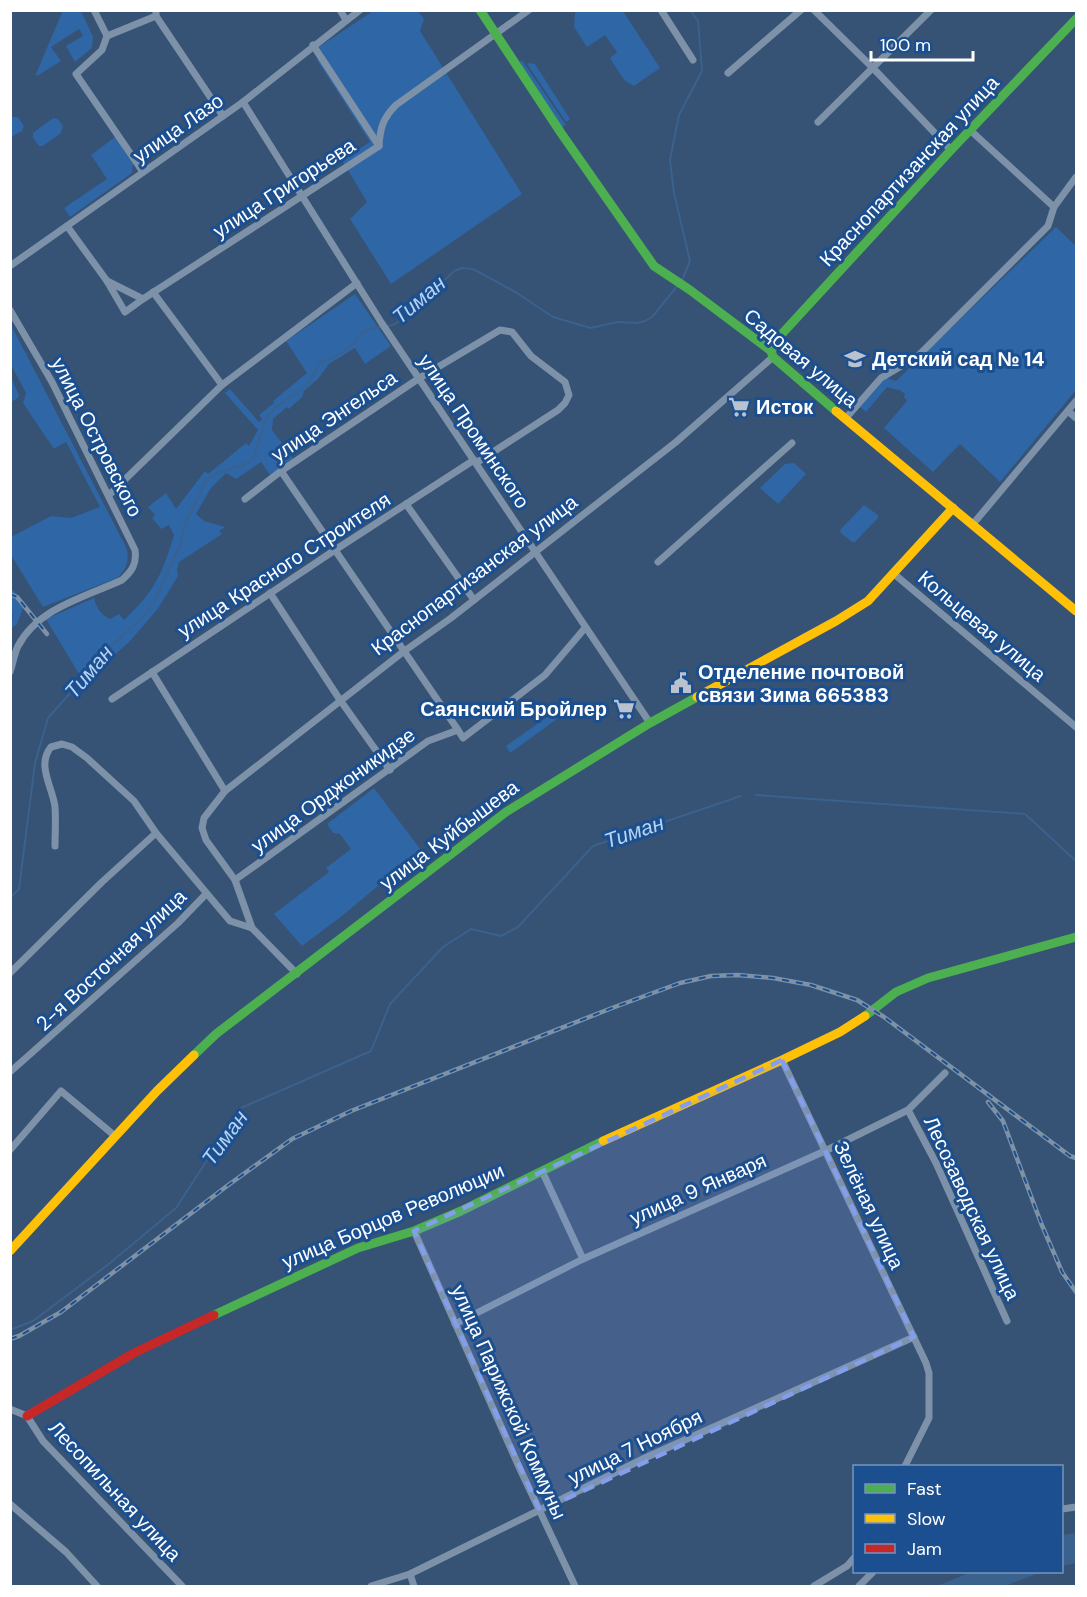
<svg xmlns="http://www.w3.org/2000/svg" width="1087" height="1597" font-family="'DM Sans',sans-serif">
<style>
.green{fill:#2f66a5}
.water{fill:#3b618d}
.lines{fill:none;stroke-linecap:round;stroke-linejoin:round}
.stream{stroke:#3b618d;stroke-width:2}
.street{stroke:#7d92a8;stroke-width:7}
.fast{stroke:#4caf50;stroke-width:9}
.slow{stroke:#ffc107;stroke-width:9}
.jam{stroke:#c62828;stroke-width:9}
.rail-casing{stroke:#7e92a7;stroke-width:4.5}
.rail{stroke:#1b4f8f;stroke-width:2;stroke-dasharray:7;stroke-linecap:butt}
.marked{fill:#839eea;fill-opacity:0.2;stroke:#839eea;stroke-width:4.5;stroke-dasharray:12 8;stroke-linejoin:round}
.labels{text-anchor:middle;dominant-baseline:central;stroke-width:6;stroke-linejoin:round;paint-order:stroke}
.street-label{font-size:20px;fill:#fff;stroke:#1b4f8f}
.poi-label{font-size:20px;font-weight:bold;fill:#fff;stroke:#1b4f8f;text-anchor:start}
.water-label{font-size:21px;font-style:italic;fill:#b5d3f5;stroke:#1b4f8f}
</style>
<rect width="100%" height="100%" fill="#365274"/>
<g class="green">
<path d="M63,10L81,11L93,37L92,48L75,62L66,46L83,36L79,29L51,47L61,61L37,76L36,74Z"/>
<path d="M373,11H418L424,19L420,31L522,194L391,284L350,219L367,202L342,160L370,142L317,60L324,55L319,47Z"/>
<path d="M579,11H623L660,68L634,86L624,80L610,58L617,52L605,35L587,47L574,27L575,13Z"/>
<path d="M522,60L566,125L560,128L521,68L520,62Z"/>
<path d="M530,63L535,64L570,119L566,122L527,64Z"/>
<path d="M12,117H18L24,126L22,131L11,137V119Z"/>
<path d="M53,118L58,119L63,126L61,133L43,146H39L33,138V133Z"/>
<path d="M115,137L133,164L132,173L70,217L64,208L107,179L91,155Z"/>
<path d="M1056,227L1076,246V390L1000,482L960,444L933,472L884,428L907,401L904,397L905,394L898,389L897,390L887,387L866,412L860,407L886,378L896,381Z"/>
<path d="M355,294L391,346L365,364L355,348L329,364L318,379L304,391L302,397L289,409L287,407L273,419L272,430L293,458L270,475L261,462L236,479L226,473L211,488L196,514L204,521L225,527L219,531L222,534L179,562L177,570L178,576L157,610L129,642L88,679L86,676L82,679L46,619L94,598C96,607 101,615 110,619L119,614L124,620C155,591 162,574 174,535L169,525L161,529L152,518L155,515L148,507L166,493L176,509L205,471L208,474L246,443L249,446L258,430L225,393L230,389L259,422L262,419L259,415L274,403L273,401L307,373L286,341Z"/>
<path d="M10,323L126,547C130,560 127,569 117,578L43,607L11,555V537L51,516L71,518L100,507L66,442L54,449L23,403L26,393L11,365Z"/>
<path d="M10,375L19,395L18,398L11,402Z"/>
<path d="M794,463L806,474L778,504L760,488L785,464Z"/>
<path d="M864,505L878,515V518L855,542H852L841,533L840,530Z"/>
<path d="M10,587L25,603L17,624L11,629L13,615L11,614Z"/>
<path d="M557,710L561,716L510,753L506,746Z"/>
<path d="M374,788L421,850L342,916L302,946L274,914L329,872L326,868L351,849L340,834L333,833L327,824Z"/>
</g>
<g class="water">
<path d="M1076,1533V1563L1062,1566V1535Z"/>
<path d="M971,1572H1042L1005,1586H937Z"/>
</g>
<g class="lines">
<g class="stream">
<path d="M682,280L690,261L674,193L670,160L679,115L702,71L698,21L690,10"/>
<path d="M756,795L1025,814L1076,861"/>
<path d="M10,898L19,889L35,763L48,718L72,691L87,678L96,660L146,614L155,600L180,545L186,522L207,479L215,474L248,463L254,457L266,418L277,406L307,386L321,362L335,357L355,343L358,336L369,329L393,325L410,314L454,271L462,268L473,269L517,293L553,317L591,328L617,322L637,323L645,321L652,317L679,284"/>
<path d="M10,1330L33,1321L110,1263L176,1208L241,1108L371,1051L390,1004L443,947L471,929L501,936L518,927L593,846L741,796"/>
</g>
<g class="street">
<path d="M94,10L107,36L102,50L76,74L143,172"/>
<path d="M340,10L346,20"/>
<path d="M661,10L693,60"/>
<path d="M814,10L872,67L951,150"/>
<path d="M156,16L223,116"/>
<path d="M107,36L156,16V10"/>
<path d="M313,45L379,146"/>
<path d="M728,73L801,10"/>
<path d="M243,102L381,322L650,723"/>
<path d="M818,122L931,10"/>
<path d="M970,130L1054,207"/>
<path d="M67,226L107,281L125,312L143,299"/>
<path d="M10,266L243,102L360,10"/>
<path d="M107,281L143,299L379,146C380,128 383,118 396,105L529,10"/>
<path d="M153,292L222,385"/>
<path d="M10,310L52,382L135,550C137,564 132,571 122,580C85,597 38,608 18,646C14,654 13,664 10,672"/>
<path d="M1068,411L1076,418"/>
<path d="M845,419L881,378L918,356L1048,226L1054,207L1076,177"/>
<path d="M281,471L458,730"/>
<path d="M109,495L222,385L357,283"/>
<path d="M245,499L281,471L418,379L500,330L512,332L531,356L565,382L569,395L565,403L558,410L476,463"/>
<path d="M406,504L474,600"/>
<path d="M973,524L1076,401"/>
<path d="M658,562L792,443"/>
<path d="M893,573L1076,727"/>
<path d="M270,593L340,700L390,770"/>
<path d="M152,672L225,791"/>
<path d="M112,699L335,550L474,460"/>
<path d="M55,846C55,833 56,820 55,807C53,788 36,765 51,747L62,744L72,747L87,758L134,801L156,833L230,921L252,928L297,974"/>
<path d="M235,880L428,741L458,730L463,738L545,675L585,628"/>
<path d="M252,928L235,880L206,840L202,828L204,818L225,791L403,652L451,618L676,442L773,357"/>
<path d="M10,973L102,882L156,833"/>
<path d="M782,1060L926,1363L929,1373V1418L905,1466"/>
<path d="M10,1072L178,923L206,894"/>
<path d="M908,1110L936,1163L1007,1321"/>
<path d="M10,1150L61,1091L115,1136"/>
<path d="M542,1171L583,1259"/>
<path d="M414,1231L520,1469L575,1586"/>
<path d="M455,1324L583,1259L825,1151L908,1110L945,1073"/>
<path d="M10,1409L27,1416L43,1441L182,1586"/>
<path d="M10,1504L66,1552L97,1586"/>
<path d="M1062,1509L1076,1507"/>
<path d="M410,1574L414,1586"/>
<path d="M371,1586L410,1574L647,1457L914,1337"/>
<path d="M814,1586L847,1566L854,1558"/>
<path d="M859,1586L873,1572"/>
</g>
<g class="fast">
<path d="M480,10L561,133L654,266L690,290L771,351L773,357L836,411"/>
<path d="M771,351L779,337L951,150L1076,19"/>
<path d="M865,1016L896,992L928,978L1076,937"/>
<path d="M194,1055L216,1034L506,812L650,723L697,697"/>
<path d="M214,1315L358,1248L414,1231L461,1211L603,1141"/>
</g>
<g class="slow">
<path d="M836,411L1076,611"/>
<path d="M697,697L836,621L868,601L953,508"/>
<path d="M603,1141L782,1060L840,1032L865,1016"/>
<path d="M10,1251L157,1091L194,1055"/>
</g>
<path class="jam" d="M27,1416L134,1353L214,1315"/>
<defs>
<g id="rail">
<path d="M10,594L17,597L47,634"/>
<path d="M988,1102L1003,1121L1041,1223L1062,1272L1076,1292"/>
<path d="M10,1339L19,1336L61,1312L227,1186L292,1139L351,1111L612,1008L680,983L711,976L738,975L773,978L811,985L857,1000L884,1017L1070,1156L1076,1158"/>
</g>
</defs>
<use href="#rail" class="rail-casing"/>
<use href="#rail" class="rail"/>
</g>
<path class="marked" d="M782,1060L914,1337L540,1511L414,1231Z"/>
<defs>
<symbol id="school-bare" viewBox="-9 -9 18 18"><path d="M0-5L7-2L0 1L-7-2ZM-4 1L0 2.5L4 1V4Q0 6-4 4Z" fill="#b9c2ce" stroke="#1b4f8f" stroke-width="2.5" paint-order="stroke"/></symbol>
<symbol id="supermarket-bare" viewBox="-9 -9 18 18"><path d="M-6-5.5h2.5l.6 2H6L4.5 2H-2.5L-4.4-4H-6ZM-1.5 3.2a1.3 1.3 0 1 0 .1 0ZM3 3.2a1.3 1.3 0 1 0 .1 0Z" fill="#b9c2ce" stroke="#1b4f8f" stroke-width="2.5" paint-order="stroke"/></symbol>
<symbol id="civic-bare" viewBox="-9 -9 18 18"><path d="M-.6-6.5H3V-4.5H.6V-3L4-1V1h2V6H-6V1h2V-1L-.6-3ZM-1.2 2.5V6h2.4V2.5Z" fill="#b9c2ce" stroke="#1b4f8f" stroke-width="2.5" paint-order="stroke"/></symbol>
</defs>
<g fill-rule="evenodd">
<use href="#school-bare" x="840" y="344" width="30" height="30"/>
<use href="#supermarket-bare" x="724" y="392" width="30" height="30"/>
<use href="#civic-bare" x="666" y="668" width="30" height="30"/>
<use href="#supermarket-bare" x="609" y="694" width="30" height="30"/>
</g>
<g class="labels">
<g class="street-label">
<text transform="translate(178 128) rotate(-35)">улица Лазо</text>
<text transform="translate(909 171) rotate(-47)">Краснопартизанская улица</text>
<text transform="translate(284 188) rotate(-33)">улица Григорьева</text>
<text transform="translate(801 358) rotate(40)">Садовая улица</text>
<text transform="translate(334 416) rotate(-34)">улица Энгельса</text>
<text transform="translate(474 431) rotate(56)">улица Проминского</text>
<text transform="translate(97 437) rotate(63)">улица Островского</text>
<text transform="translate(284 565) rotate(-33)">улица Красного Строителя</text>
<text transform="translate(474 575) rotate(-37)">Краснопартизанская улица</text>
<text transform="translate(982 626) rotate(40)">Кольцевая улица</text>
<text transform="translate(333 790) rotate(-36)">улица Орджоникидзе</text>
<text transform="translate(449 835) rotate(-37)">улица Куйбышева</text>
<text transform="translate(111 960) rotate(-43)">2-я Восточная улица</text>
<text transform="translate(698 1189) rotate(-24)">улица 9 Января</text>
<text transform="translate(869 1205) rotate(65)">Зелёная улица</text>
<text transform="translate(972 1208) rotate(65)">Лесозаводская улица</text>
<text transform="translate(393 1216) rotate(-23)">улица Борцов Революции</text>
<text transform="translate(509 1402) rotate(66)">улица Парижской Коммуны</text>
<text transform="translate(635 1447) rotate(-26)">улица 7 Ноября</text>
<text transform="translate(115 1491) rotate(47)">Лесопильная улица</text>
</g>
<g class="poi-label">
<text x="872" y="359">Детский сад № 14</text>
<text x="756" y="407">Исток</text>
<text x="698" y="672">Отделение почтовой<tspan x="698" dy="23">связи Зима 665383</tspan></text>
<text x="607" y="709" text-anchor="end">Саянский Бройлер</text>
</g>
<g class="water-label">
<text transform="translate(419 300) rotate(-40)">Тиман</text>
<text transform="translate(89 672) rotate(-50)">Тиман</text>
<text transform="translate(634 832) rotate(-19)">Тиман</text>
<text transform="translate(225 1138) rotate(-54)">Тиман</text>
</g>
</g>
<rect width="1087" height="1597" fill="none" stroke="#ffffff" stroke-width="24"/>
<rect x="853" y="1465" width="210" height="108" fill="#1b4f8f" stroke="#7695bc" stroke-width="1.5"/>
<rect x="865" y="1484" width="30" height="9" fill="#4caf50" stroke="#7695bc" stroke-width="1.5"/>
<text x="907" y="1495" font-size="18" fill="#ffffff">Fast</text>
<rect x="865" y="1514" width="30" height="9" fill="#ffc107" stroke="#7695bc" stroke-width="1.5"/>
<text x="907" y="1525" font-size="18" fill="#ffffff">Slow</text>
<rect x="865" y="1544" width="30" height="9" fill="#c62828" stroke="#7695bc" stroke-width="1.5"/>
<text x="907" y="1555" font-size="18" fill="#ffffff">Jam</text>
<path d="M871 51v9h102v-9" fill="none" stroke="#ffffff" stroke-width="3"/>
<text x="880" y="51" font-size="18" fill="#ffffff" stroke="#1b4f8f" stroke-width="4.5" paint-order="stroke">100 m</text>
</svg>
